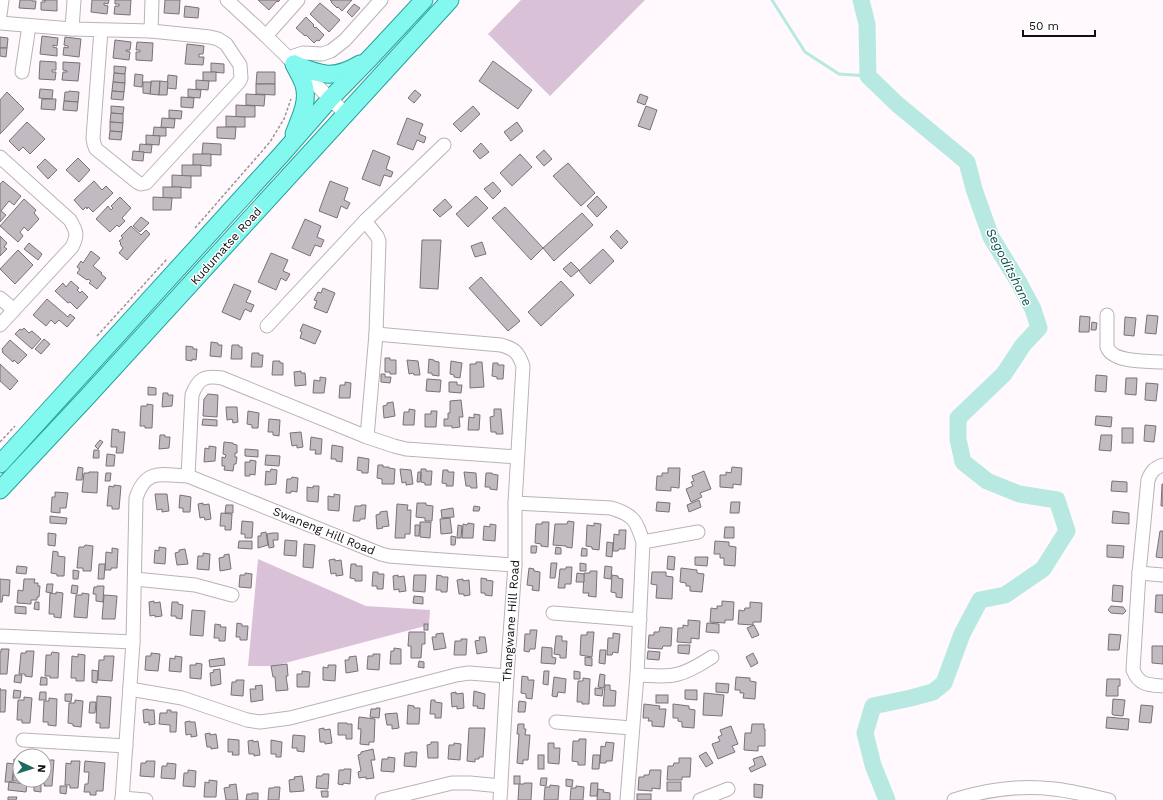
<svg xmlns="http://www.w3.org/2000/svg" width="1163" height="800" font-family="'Work Sans',sans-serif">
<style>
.green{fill:#d9c2d7}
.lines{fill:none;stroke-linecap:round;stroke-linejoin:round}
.stream{stroke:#b7e9e2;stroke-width:3}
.river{stroke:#b7e9e2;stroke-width:17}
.building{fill:#c1bbc1;stroke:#787277}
.minor-casing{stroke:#b9b3b9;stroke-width:15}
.major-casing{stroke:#24a39a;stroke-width:19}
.path{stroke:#979396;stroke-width:1.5;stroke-dasharray:3 2;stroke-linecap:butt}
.minor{stroke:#fff;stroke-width:13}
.major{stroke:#82f8ef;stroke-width:17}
.labels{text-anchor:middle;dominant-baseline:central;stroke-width:3;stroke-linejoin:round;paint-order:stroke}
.street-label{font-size:12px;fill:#110f11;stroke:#fff}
.water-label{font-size:13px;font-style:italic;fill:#0c524d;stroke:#fff}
</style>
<rect width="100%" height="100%" fill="#fff9fe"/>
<g class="green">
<path d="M521,0H645L550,96L488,34Z"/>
<path d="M258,559L366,606L430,610L429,625L274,666H248Z"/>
</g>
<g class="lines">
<path class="stream" d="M772,0L805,52L839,74L868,76"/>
<path class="river" d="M861,0L867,24L868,76L897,104L967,162L974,189L991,237L1018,281L1033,309L1039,328L1023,345L1004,374L958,418V439L963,462L987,481L1019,494L1057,500L1067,531L1043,569L1005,595L980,600L962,634L944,683L933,692L911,698L873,706L865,733L873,765L887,800"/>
</g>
<g class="building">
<path d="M20,0H32V1H36L35,9L19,8Z"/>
<path d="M42,0H57V11L41,10V2H45V0Z"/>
<path d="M92,0H109L108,4L104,3V5L108,6L107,14L91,12Z"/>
<path d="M115,0H131L130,15L114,14L115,6H119V4H115Z"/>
<path d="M165,0H180L179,14L164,13Z"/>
<path d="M258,0H280L278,2L277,1L269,10Z"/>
<path d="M330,0H352L342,11L338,7L337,8L331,2H332Z"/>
<path d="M320,3L340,20L329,32L310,14Z"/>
<path d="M354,4L360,8L352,17L347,12Z"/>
<path d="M185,6L199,8L198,18L184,17Z"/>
<path d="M306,17L314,25L313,26L315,28L316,27L324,35L319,41L317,40L314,43L306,35L305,36L296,28Z"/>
<path d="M42,36L58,38L57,46L53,45V47L57,48V56L40,54Z"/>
<path d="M0,37L8,38L7,48H0Z"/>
<path d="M65,37L81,39L79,57L63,55L64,47L68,48V46L64,45Z"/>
<path d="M115,40L131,42L130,50H126V51L130,52L129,60L113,58Z"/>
<path d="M137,42L153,43L152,61L136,60V52H140V50H136Z"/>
<path d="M187,44L204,46L203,54H199V57H204L203,65L185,64Z"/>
<path d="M0,48H7L6,57L0,56Z"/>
<path d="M40,61L56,62V70H52V72H56L55,80L39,79Z"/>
<path d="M493,61L532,90L518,109L479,81Z"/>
<path d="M63,62L80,63L78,81L62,80L63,72H67V71L63,70Z"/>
<path d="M211,63L224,64V73L211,72Z"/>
<path d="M114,66L126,67L125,74L114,73Z"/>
<rect x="203" y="72" width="13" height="9"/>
<path d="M257,72H275V84H256Z"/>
<path d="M114,73L125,74V83L113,82Z"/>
<path d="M135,74L143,75L142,87L134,86Z"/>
<path d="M168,75L177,76L176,89L167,88Z"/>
<path d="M196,80L209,81L208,90L196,89Z"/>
<path d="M151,81H160L159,95L150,94Z"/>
<path d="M160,81L168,82L167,95H159Z"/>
<path d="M113,82L125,83L124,92L112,91Z"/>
<path d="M143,82H151L150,94L143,93Z"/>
<path d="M256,84H275V95L256,94Z"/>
<path d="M40,89L53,90L52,99L39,98Z"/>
<path d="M188,89L201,90L200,98L188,97Z"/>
<path d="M415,90L421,95L414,103L408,98Z"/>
<path d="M69,91L79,92L78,102L64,101L65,92H69Z"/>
<path d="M112,91L124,92L123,100L111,99Z"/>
<path d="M7,92L24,109L0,134V100Z"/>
<path d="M246,94L265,95L264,106L246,105Z"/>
<path d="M640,94L648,97L645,105L637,102Z"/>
<path d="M181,97L194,98L193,108L181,107Z"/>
<path d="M42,99H56L55,110L41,109Z"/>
<path d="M64,101L78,102L77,111L63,110Z"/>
<path d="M236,105L255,106V117H236Z"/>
<path d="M111,106L124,107L123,114L111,113Z"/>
<path d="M473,106L480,114L461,132L453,124Z"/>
<path d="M646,106L657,110L650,130L638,126Z"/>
<path d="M169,110L182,111L181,119L169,118Z"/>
<path d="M111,113L123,114V123L110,122Z"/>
<path d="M226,116L245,117V127H226Z"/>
<path d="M162,118L175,119L174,128L161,127Z"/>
<path d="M407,118L423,124L419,134L426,137L424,143L417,140L413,150L397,144Z"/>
<path d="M27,122L45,139L30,154L23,147L19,151L9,141Z"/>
<path d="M110,122L123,123L122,132L110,131Z"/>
<path d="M517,122L523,131L511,141L504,132Z"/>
<path d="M154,127L166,128V136H153Z"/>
<path d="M217,127H236L235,139L217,138Z"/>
<path d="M110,131L122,132L121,140L109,139Z"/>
<path d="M146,135L160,136L159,145L146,144Z"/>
<path d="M203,143L221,144V155L202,154Z"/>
<path d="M481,143L489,152L480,159L473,151Z"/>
<path d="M140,144L152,145L151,153L139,152Z"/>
<path d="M373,150L390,157L386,169L393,172L391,177L384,175L380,186L362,179Z"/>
<path d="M544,150L552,159L544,166L536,157Z"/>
<path d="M133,151L144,152L143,161L132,160Z"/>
<path d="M193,154H211V166L193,165Z"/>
<path d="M520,154L532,167L512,186L500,173Z"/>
<path d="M78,158L90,170L79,182L66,170Z"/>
<path d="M45,159L57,170L48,179L37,167Z"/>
<path d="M568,163L595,193L581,206L553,176Z"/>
<rect x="182" y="165" width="19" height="11"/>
<path d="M172,175L191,176V188L172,187Z"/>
<path d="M3,181L21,196L14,205L9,201L1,211L6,215L0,222V184Z"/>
<path d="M94,181L102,190L106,186L113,193L93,212L88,207L87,209L86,207L83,210L74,200Z"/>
<path d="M330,181L348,188L344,200L350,203L347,209L341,206L337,218L319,211Z"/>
<path d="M493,182L501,191L493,199L484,189Z"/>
<rect x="163" y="187" width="18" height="11"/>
<path d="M476,196L488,208L468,227L456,214Z"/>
<path d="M597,196L607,207L597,217L587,206Z"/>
<path d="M120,197L131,208L122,218L125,221L119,227L117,225L110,232L96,219L108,206L111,210L113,208L111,206Z"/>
<path d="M153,197L172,198L171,210H153Z"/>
<path d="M24,199L36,210L34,213L39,219L28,231L24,227L20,232L23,236L18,242L0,226Z"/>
<path d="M445,199L452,207L440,217L433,210Z"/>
<path d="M505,207L543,248L531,260L492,218Z"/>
<path d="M582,213L593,225L554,261L543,248Z"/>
<path d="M141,217L149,223L140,232L133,226Z"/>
<path d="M305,219L321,226L317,237L324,240L321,247L315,245L310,256L292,248Z"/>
<path d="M131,226L141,235L146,230L150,234L127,260L119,253L123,248L120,244L121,243L119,241L123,238L121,236Z"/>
<path d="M617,230L628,242L621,249L610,237Z"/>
<path d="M0,236L7,243L4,247L7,249L0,256Z"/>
<path d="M422,240H441L438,289L420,288Z"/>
<path d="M482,242L486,254L475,257L471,246Z"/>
<path d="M29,243L42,254L38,260L24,249Z"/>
<path d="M603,249L614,261L590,284L579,271Z"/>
<path d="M18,250L33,265L15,284L0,269Z"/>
<path d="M91,251L100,258L93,266L102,273L101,274L106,278L97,289L89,283L91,281L88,279L87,280L77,273L80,269L77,267L81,261L83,263Z"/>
<path d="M271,253L288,260L283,271L290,274L286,281L281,278L276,290L258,282Z"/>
<path d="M571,262L579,270L571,277L563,269Z"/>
<path d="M481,277L520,321L508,331L469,288Z"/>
<path d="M71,281L79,288L77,290L80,293L82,291L88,297L77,309L70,302L68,303L55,291L63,283L66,287Z"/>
<path d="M561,281L574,295L541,326L528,312Z"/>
<path d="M234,284L251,291L246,302L254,305L251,312L245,309L240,320L222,312Z"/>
<path d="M323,288L335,293L327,313L314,308L317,301L314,300L318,292L321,293Z"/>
<path d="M47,299L68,317L70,314L75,318L67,327L59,320L55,324L51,320L46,326L33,315Z"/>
<path d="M1147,315L1158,316L1156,334L1145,333Z"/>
<path d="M1080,316L1090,317L1089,332H1079Z"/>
<path d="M1125,317L1136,318L1134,336L1124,335Z"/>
<path d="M1092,322L1097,323L1096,330H1091Z"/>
<path d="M303,324L321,331L315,344L300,338L302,332L300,331Z"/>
<path d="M24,328L29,333L32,331L41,339L32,349L15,334L20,329L22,330Z"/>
<path d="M44,339L50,344L41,354L35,349Z"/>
<path d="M10,340L27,355L18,364L14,360L13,362L2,352L3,351L2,349Z"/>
<path d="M211,342L218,343V345H222L221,357L210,356Z"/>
<path d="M232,345H239V347H242V359H231Z"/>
<path d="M186,346L193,347V349H197L196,360L192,359V361L186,360Z"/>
<path d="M252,353H259V355H263L262,367H251Z"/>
<path d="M385,358H390V360H396V374H390V372H385Z"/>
<path d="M429,359L434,360V361L439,362V376L432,375V373H428Z"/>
<path d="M407,360L418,361L420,375H414L413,373L409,374Z"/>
<path d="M273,361H280V363H283V375H272Z"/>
<path d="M451,361L462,363L460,378L454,377V375L450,374Z"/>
<path d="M476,362H482L484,387L470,388V364H476Z"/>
<path d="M493,363H498V365H504L503,379H497V377L492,376Z"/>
<path d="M0,364L18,381L10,390L0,381Z"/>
<path d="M301,371V373H305L306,385L295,386L294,372Z"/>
<path d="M381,374H385V377H391L390,383L381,382Z"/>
<path d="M1096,375L1107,376L1106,392L1095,391Z"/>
<path d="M320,377L326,378L324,393H313L314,380L320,381Z"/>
<path d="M1126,378H1137L1136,395L1125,394Z"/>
<path d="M427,379L441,380L440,392L426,391Z"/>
<path d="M345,382L351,383L350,398H339L340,385H345Z"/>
<path d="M449,382H457V385H462L461,393L449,392Z"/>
<path d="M1146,383L1158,384L1156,401L1145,400Z"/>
<path d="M148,387L156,388V395H148Z"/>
<path d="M163,393H168V395H173L172,406L162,407Z"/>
<path d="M208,394L218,395L217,417L203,416L204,399Z"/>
<path d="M461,400L463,417H459L460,427L452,428V426H444V419H448V413H450V401Z"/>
<path d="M393,402L395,416L384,418L383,406L387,405V403Z"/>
<path d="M147,404L153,405L152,428H145V426H140L141,406H147Z"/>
<path d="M226,407H237L238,422L233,423L232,419L227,420Z"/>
<path d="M409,409L415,410L414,425H403L404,412H409Z"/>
<path d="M494,409H501L503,434H496V432H491L490,417L494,416Z"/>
<path d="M248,411L259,413L258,428H252V425L247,424Z"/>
<path d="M431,411H437L436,427H425V414H431Z"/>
<path d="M474,414L480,415L479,430H468L469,417L474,418Z"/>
<path d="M1096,416L1112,417L1111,427L1095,425Z"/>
<path d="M203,419L217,420V426L202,425Z"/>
<path d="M269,419L280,420L279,436L273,435V432H268Z"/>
<path d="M1145,425L1156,426L1154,442L1144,441Z"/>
<rect x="1122" y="428" width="11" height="15"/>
<path d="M112,429L119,430L118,432H125L123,453H116L117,447H111Z"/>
<path d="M301,432L303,447L297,448V445L292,446L290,433Z"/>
<path d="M160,435H165V437H170L169,448L159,449Z"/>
<path d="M1101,435H1112L1111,451L1099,450Z"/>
<path d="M311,437L322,439L321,454H315L316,450H310Z"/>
<path d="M100,440L103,442L98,449L95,446Z"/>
<path d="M224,442L233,443V444L237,445V453H235V457H237L236,464H234L233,471L224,470L225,466H222V457L225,458L226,455L223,454Z"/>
<path d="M332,445L343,447L342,462L336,461V459H331Z"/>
<path d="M209,446L216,447L215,461L204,462L205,448L209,449Z"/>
<path d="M245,449L258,450V457L245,456Z"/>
<path d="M94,450H99V458H93Z"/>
<path d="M107,454L115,455L114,466H106Z"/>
<path d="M266,455L280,456L279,466L265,465Z"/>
<path d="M358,457L369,459L368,473H362V471L357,470Z"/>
<path d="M250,460L256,461L255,475L250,474V476H245V462H250Z"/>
<path d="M378,465H383V467H389V468L395,469L394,484H382V479L377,478Z"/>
<path d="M78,467L83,468L82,480H76Z"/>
<path d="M732,467L742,468L741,485L733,484V488L720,487V475H726V472L731,473Z"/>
<path d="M668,468H680L679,488L671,487V491L656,490L657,476H662V473H668Z"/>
<path d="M271,469L277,470L276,484L265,485L266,471L270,472Z"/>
<path d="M400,469L411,470L413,484L406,485V482L402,483Z"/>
<path d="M421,469H426V471H432L431,485H425V483L421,482Z"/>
<path d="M443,470H448V472H454L453,486H446L447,484L442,483Z"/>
<path d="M704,471L711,489L700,493L702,497L691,502L686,489L693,486L691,482L694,481L692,476Z"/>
<path d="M89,472H98L97,493L82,492L84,473H89Z"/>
<path d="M418,472H421L420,482H417Z"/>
<path d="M464,472L476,473L477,488H471L470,486H466Z"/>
<path d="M106,473H111L110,481H105Z"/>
<path d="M486,473H492V474L498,475L497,490L490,489V487H485Z"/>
<path d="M292,477L298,478L297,492L291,491V493H286L287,479H291Z"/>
<path d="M1112,481L1127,482V492L1111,491Z"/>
<path d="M1162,484H1163V506H1161Z"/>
<path d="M114,485L121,486L119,509H112V506H107L109,486L114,487Z"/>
<path d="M313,486H319L318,502L307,501V487L313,488Z"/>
<path d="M55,492L68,493L66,508H60V513L51,512L52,497H55Z"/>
<path d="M155,494H167L169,511L162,512V509L157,510Z"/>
<path d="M334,494L340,495L339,511L328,510V496L334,497Z"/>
<path d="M180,495L191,497L190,512H183V508H179Z"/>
<path d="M699,500L701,507L689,512L687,505Z"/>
<path d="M657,502L670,503L669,512L656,511Z"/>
<path d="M731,502H740L739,513H730Z"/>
<path d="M203,503V505L209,504L211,519L205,520L204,517L200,518L198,504Z"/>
<path d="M417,503H426V505L433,506L432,521H425V518L416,517Z"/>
<path d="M397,504L408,505L407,510H411L410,534H405V538H395Z"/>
<path d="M226,505H233V513H225Z"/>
<path d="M361,505H366L365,519H360V521H353L355,506H361Z"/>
<path d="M474,506L480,507L479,511H473Z"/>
<path d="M453,508L454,517L442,518L441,510Z"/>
<path d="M387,511L389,526L382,527L383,528L377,529L376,515L380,514V512Z"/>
<path d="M1113,511L1129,513V524L1112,523Z"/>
<path d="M221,513L232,514L231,530H225V526H220Z"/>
<path d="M50,516L67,518L66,524L50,523Z"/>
<path d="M450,518L452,533L441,534L440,519Z"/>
<path d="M242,521L253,522L252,538H245V534H241Z"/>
<path d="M568,521L574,522L572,548L566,547V546L553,545L555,524H567Z"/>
<path d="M420,522H431L430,538L420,537Z"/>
<path d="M542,522H549L548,547L541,546V544L535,543L536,524H542Z"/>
<path d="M468,523L474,524L473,538H462L463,524L467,525Z"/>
<path d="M594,523L601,524L599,550L592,549V547L586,546L587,525L594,526Z"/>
<path d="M490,524L496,525L495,541L483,540L484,526L490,527Z"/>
<path d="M415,525H420L419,536H415Z"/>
<path d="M458,525L462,526L461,538H457Z"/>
<path d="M725,527H734V538H724Z"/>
<path d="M619,530H626L625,549H619L618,551H613L614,534L619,535Z"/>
<path d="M1160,531H1163V558L1156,557Z"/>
<path d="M266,532L268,545L258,548V536H261V533Z"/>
<path d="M48,533L56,534L55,546L48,545Z"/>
<path d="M272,533H278V540H273L274,547L269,548L267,534Z"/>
<path d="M451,536L456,537L455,545H451Z"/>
<path d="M285,540L297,541L296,556L284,555Z"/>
<path d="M239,541H252V549L238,548Z"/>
<path d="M715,541L729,542V546L736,547L735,566L724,565V558H720V554H714Z"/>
<path d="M607,542L613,543L612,557L606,556Z"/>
<path d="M304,544L315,545L313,568L303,567Z"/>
<path d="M85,545L93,546L91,571H83V568H77L79,547H84Z"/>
<path d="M1107,545L1124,546L1123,558L1107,557Z"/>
<path d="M531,546H537L536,553H531Z"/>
<path d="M159,547L166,548L165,564L154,563L155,550L159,551Z"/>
<path d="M556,547L561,548V554H555Z"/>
<path d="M112,548L118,549L117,568H111V570H105L106,552L112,553Z"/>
<path d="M582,548L587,549V556H581Z"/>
<path d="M185,549L188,564L177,565L175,553L179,552V550Z"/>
<path d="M53,551L58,552V556L65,557L64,576H57V574L51,573Z"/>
<path d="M203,553L210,554L209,570L197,569L198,556H203Z"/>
<path d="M229,554L231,569L220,571L219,558L224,557V555Z"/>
<path d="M668,556L675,557L674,570L667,569Z"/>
<path d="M695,557H708L707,566L695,565Z"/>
<path d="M335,559V561L341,560L343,575L336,576V573L331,574L329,560Z"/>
<path d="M551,563H557L555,578H550Z"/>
<path d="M580,563L586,564V571H580Z"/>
<path d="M99,564H105L104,579H98Z"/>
<path d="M351,564H356V566H362V581H355V579L350,578Z"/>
<path d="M17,566L27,567L26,574L16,573Z"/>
<path d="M605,566L612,567L611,579L604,578Z"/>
<path d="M566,567H572L571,584H565V588H558L560,569H566Z"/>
<path d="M529,568L534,569V571L540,572L539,591L532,590L533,586L527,585Z"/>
<path d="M681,568L697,570V573L704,574L702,592L690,591V586H686V583L680,582Z"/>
<path d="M73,570L79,571L78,579H73Z"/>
<path d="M590,571H597L596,597L588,596L589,593H583L584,573H590Z"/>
<path d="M373,572H378V574H384L383,589H377V586H372Z"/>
<path d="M652,572H666V576L673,577L672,599L656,598L657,585L651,584Z"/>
<path d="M245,573L252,574L251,588L239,587L240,575H245Z"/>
<path d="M577,573L584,574V582H576Z"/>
<path d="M398,575V577L404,576L406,591L399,592V589L394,590L393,576Z"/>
<path d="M414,575H426L425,592L413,591Z"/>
<path d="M437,575L442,576V577H448L447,592H441V590H436Z"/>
<path d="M612,575L618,576V578L623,579L622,598L616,597V593L611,592Z"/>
<path d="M481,578L487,579L486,580L493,581L492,596L485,595V593H481Z"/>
<path d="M0,579L10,580L9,596L3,595L2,602H0Z"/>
<path d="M24,579H35L34,583H38V586H40L39,597H37V600H31V604L17,603L18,590L23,591Z"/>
<path d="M463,579V581L469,580L470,595L464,596V594H459L457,580Z"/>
<path d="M47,584H53L52,593L46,592Z"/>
<path d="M72,585L78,586L77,594L71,593Z"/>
<path d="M1113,585L1123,586L1122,602L1112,601Z"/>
<path d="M97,586H104L103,602L96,601V594H93L94,587H97Z"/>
<path d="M56,592L63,593L61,618L54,617V614H49L50,593L56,594Z"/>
<path d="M82,593L89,594L87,618L74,617L76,595H82Z"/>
<path d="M104,595L117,596L115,619H102Z"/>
<path d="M1156,595H1163V613L1155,612Z"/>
<path d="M414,596L423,597V604L413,603Z"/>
<path d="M154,601V603L160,602L162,616L155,617V615L150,616L149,602Z"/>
<path d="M722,601L734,602L733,620H725V623L710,622L711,608L717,609V606H722Z"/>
<path d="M35,602H39V610L34,609Z"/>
<path d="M172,602H178V604L183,605L182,619L176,618V616H171Z"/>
<path d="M750,602L762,603L761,622H753V625L738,624L739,610L744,611L745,608H750Z"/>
<path d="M15,606L26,607V614L15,613Z"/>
<path d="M1111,606L1123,607L1126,611L1123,614L1111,613L1108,610Z"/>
<path d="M192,610L205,611L203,636L190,635Z"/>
<path d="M688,620L700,621L699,639L691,638V643L677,642L678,628H683V625L688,626Z"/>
<path d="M237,623L242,624V626H248L247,640H240V637H236Z"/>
<path d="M707,623L719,624V633L706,632Z"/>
<path d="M215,624L221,625L220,627H226L225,641H219V638H214Z"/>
<rect x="424" y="624" width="4" height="6"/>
<path d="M754,625L759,635L752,638L747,628Z"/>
<path d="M660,627L672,628L671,646H663L662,649L648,648L649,635H654V632H659Z"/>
<path d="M530,630H537L535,649H530L529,652L524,651L525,634H530Z"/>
<path d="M409,632H425V644H422L421,658H411V646H408Z"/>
<path d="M587,632H594L592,657L580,655L581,635H587Z"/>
<path d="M443,633L446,648L434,650L432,637H436V634Z"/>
<path d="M613,633L620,634L618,653L613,652L612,655H607L608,638H613Z"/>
<path d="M1109,634L1121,635L1119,650H1108Z"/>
<path d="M556,636H562V641H567L566,658H560V655L554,654Z"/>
<path d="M479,637H485L487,652L477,654L475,641L480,640Z"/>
<path d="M461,639H467L466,655H454L455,641H461Z"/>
<path d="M678,645H690L689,654L678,653Z"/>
<path d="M1152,646H1163V664L1152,663Z"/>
<path d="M542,647L552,648V657L556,658L555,664L541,663Z"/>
<path d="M394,648L401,649V664H390L391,651H394Z"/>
<path d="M1,649H9L7,674H0V652H1Z"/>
<path d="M600,650H606L605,664L599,663Z"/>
<path d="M26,651H34L32,677L25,676V674H19L21,653H26Z"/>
<path d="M648,651L660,652L659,660L647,659Z"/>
<path d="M52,652L59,653L58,678H50V676H45L46,655H51Z"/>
<path d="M151,653L160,654L158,671L145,670L146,656H151Z"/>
<path d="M753,653L758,663L751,667L746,657Z"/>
<path d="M78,654L85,655L84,681H76V678H71L72,656L78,657Z"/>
<path d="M373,654H380L379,670L367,669L368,656H373Z"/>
<path d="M104,656H114L112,681L98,680L99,660H104Z"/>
<path d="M175,656L182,657L181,672L169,671L170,658L175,659Z"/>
<path d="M356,656L358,671L346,673L345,660H349V657Z"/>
<path d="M585,657L592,658V666L585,665Z"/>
<path d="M224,658L225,665L210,667L209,660Z"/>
<path d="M419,661L424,662V668L418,667Z"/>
<path d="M196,663L202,664L201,679L190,678V665H196Z"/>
<path d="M287,664L288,676H286L288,690L276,691L275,677H273L271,666Z"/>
<path d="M328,665H336L335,681L323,680V667L328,668Z"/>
<path d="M220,669L221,684L211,686L210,673L214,672L213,670Z"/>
<path d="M92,670L98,671L97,683L92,682Z"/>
<path d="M302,671L310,672L309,687H297V674H302Z"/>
<path d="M544,671H549L548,685L543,684Z"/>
<path d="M574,671L580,672V679H574Z"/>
<path d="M600,674L605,675L604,688L598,687Z"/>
<path d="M15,675H22L21,683L14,682Z"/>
<path d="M522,676L528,677V680H534L532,699L526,698V694L521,693Z"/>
<path d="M41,677L47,678V685H40Z"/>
<path d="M554,677L566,679L565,693L558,692L557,697L552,696Z"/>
<path d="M736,677L750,678V681L756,682L755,699L743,698L744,693H740V690H735Z"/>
<path d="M583,678L590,679L589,704H582V702H577L578,681H583Z"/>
<path d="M1107,679H1120V686H1118V696H1106Z"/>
<path d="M236,680H244L243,696L231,695L232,682H236Z"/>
<path d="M716,683L729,684L728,693L716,692Z"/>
<path d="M262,685L263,700L251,702L250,689H256L255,686Z"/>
<path d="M605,685H610V690L616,691L615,706H603Z"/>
<path d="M0,688V690H6L5,712H0Z"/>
<path d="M595,688L603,689L602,696L595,695Z"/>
<path d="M14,690L21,691L20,698H13Z"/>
<path d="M685,690H697V700L685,699Z"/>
<path d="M474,691L485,694L484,709L477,708L478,706H473Z"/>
<path d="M40,692H46V700H39Z"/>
<path d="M456,692V694L463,693L464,708L457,709V706L452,707L451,693Z"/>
<path d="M704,693L724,695L722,716L703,715Z"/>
<path d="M65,694H72L71,702L65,701Z"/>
<rect x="656" y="695" width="12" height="8"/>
<path d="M97,696L111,697L109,728H100V723H96Z"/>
<path d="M24,697L32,698L30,723H22V720H17L18,700H24Z"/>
<path d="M49,698L57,699L56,726L48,725V722H43L44,701H49Z"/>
<path d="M1113,699L1125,700L1123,716L1113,715L1112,714Z"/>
<path d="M75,700L83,701L81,727L73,726V724L68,723L69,703H75Z"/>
<path d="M431,700H435V702L442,703L441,718H435V714H430Z"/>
<path d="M519,701L526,702L525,712H518Z"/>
<path d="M90,702H96L95,713H89Z"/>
<path d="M644,704L660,706L659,709H666L664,727L652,726V721H648L649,718H643Z"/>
<path d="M673,704L689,706V709L695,710L694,728L682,727V722L678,721V718H673Z"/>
<path d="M408,705L414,706V708H420L419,724H407Z"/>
<path d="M1141,705L1153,706L1151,723L1139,722Z"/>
<path d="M376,708H380L379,718L370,717L371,709H376Z"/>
<path d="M148,709V710H154L155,724L149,725V722L144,723L143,710Z"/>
<path d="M167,710H171V712H177L176,732H170V725L159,724L160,713H167Z"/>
<path d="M397,713L399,728L392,729V725H387L385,714Z"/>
<path d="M359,717L375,719L374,742H369V745L360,744L361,729H358Z"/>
<path d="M1107,717L1129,719L1128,730L1106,728Z"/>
<path d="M190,721V722H195L197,736L191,737V734L186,735L185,722Z"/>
<path d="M338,723H347V724H352V739H346V735H338Z"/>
<path d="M518,724H524V729H526L525,735H530L528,760H523V764L517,763L519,734H517Z"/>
<path d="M752,724H764V729H765V746H758V751L744,750L745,733H751Z"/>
<path d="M731,726L738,744L732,746L735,752L718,759L712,744L720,741L718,737L722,735L720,730Z"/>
<path d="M324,728V730L330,729L332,743L325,744V742H320L319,729Z"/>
<path d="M469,728H485L483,757H479V759H475V762L467,761Z"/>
<path d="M210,733V735L216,734L218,748L211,749V747H207L205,734Z"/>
<path d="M293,735L305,736L304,752L297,751V748H292Z"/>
<path d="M228,739L239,740V755H232L233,752H228Z"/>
<path d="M579,739H586L585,765H578V762L572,761L573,741H579Z"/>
<path d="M253,740V742L258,741L260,755L254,756V754H249L248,741Z"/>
<path d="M271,740L282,742L281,757H276V754H271Z"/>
<path d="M431,742H438V758H428L427,745L431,744Z"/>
<path d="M606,742L614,743L612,761H606V763H600L601,746L605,747Z"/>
<path d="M454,743L461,744L460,760L448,759L449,745H454Z"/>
<path d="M548,743H554V748H560L559,764L548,763Z"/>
<path d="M373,749L375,760H371L374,778L366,779V777L359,778L358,772L361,771L358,755L361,754V752Z"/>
<path d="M410,752H417L416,767L404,766L405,753H410Z"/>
<path d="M706,752L713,763L706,767L699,756Z"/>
<rect x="538" y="755" width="6" height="14"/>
<path d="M593,755H600L599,769H592Z"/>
<path d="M762,756L766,765L751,772L749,768L755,765L753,759Z"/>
<path d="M388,757L395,758L394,772L381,771L382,759H388Z"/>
<path d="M679,758H691L690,777H682V780H667L668,766H673L674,763H679Z"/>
<path d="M14,759H20V780H27V783H19V781H13Z"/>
<path d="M45,760H54L52,786H44L45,784L39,783V780H44V762H45Z"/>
<path d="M71,761H80L78,788H70V785H65L66,763L71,764Z"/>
<path d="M85,761L105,763L103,791H96V795H90V792H84L85,784H88L89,772H84Z"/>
<path d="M146,761H155L154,777L140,776L141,763H146Z"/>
<path d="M7,763L14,764L12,782H5Z"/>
<path d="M167,763L176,764L175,779L161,778L162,766H167Z"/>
<path d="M344,769H351L350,784L343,783V785L338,784L339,770H344Z"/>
<path d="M188,770L196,771L195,787L183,786L184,773H188Z"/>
<path d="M650,770H661L660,789L652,788V791L638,790L639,777H644V775H649Z"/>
<path d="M323,774H329L328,789L316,788L317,776H322Z"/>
<path d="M302,776L304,791L290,792L289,780L295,779L294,777Z"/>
<rect x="514" y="776" width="6" height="8"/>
<path d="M541,778H547L546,786L540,785Z"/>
<path d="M566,779L573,780L572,787L566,786Z"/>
<path d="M209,780L217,781L216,797H204L205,782L209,783Z"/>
<path d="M9,782L27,784L26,792L8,790Z"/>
<rect x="667" y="782" width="14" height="9"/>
<path d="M524,783H532L531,800H518L519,784H524Z"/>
<path d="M591,783H598L597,796H590Z"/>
<path d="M34,784H41V792L34,791Z"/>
<path d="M236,784L238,800H226L224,788L230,787L229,785Z"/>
<path d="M754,784L763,785L762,798L754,797Z"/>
<path d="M550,785L559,786L558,800H544L545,787H550Z"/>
<path d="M60,786H67L66,794L60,793Z"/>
<path d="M576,786L584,787L583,800H570L571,788H576Z"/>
<path d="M274,787H280L279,800H268L269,788H273Z"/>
<path d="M598,789L604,790L603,792L610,793V800H597Z"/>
<path d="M321,791H328V797H322Z"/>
<path d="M252,793H258V800H246L247,794H252Z"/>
<rect x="637" y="794" width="14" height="6"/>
<path d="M8,797H17L16,800H8Z"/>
</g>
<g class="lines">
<defs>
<g id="minor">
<path d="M227,0L266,36L346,114"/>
<path d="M0,15L2,0"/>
<path d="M0,23L72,29L151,31L210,37L218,39L226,44L240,65L241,78L239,82L146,183L141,184L137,182L96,149L94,144L93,138L101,30"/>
<path d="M72,29L74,0"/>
<path d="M151,31L152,0"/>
<path d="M266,36L298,0"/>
<path d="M288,58L303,53L322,54L331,51L345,40L381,0"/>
<path d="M22,72L29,26"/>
<path d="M0,157L70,220C77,232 78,235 72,247L0,325"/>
<path d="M365,221L377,236L379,241L376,334L367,437"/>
<path d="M0,298L14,310"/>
<path d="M1107,315V347C1113,363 1147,361 1163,362"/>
<path d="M267,326L365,221L444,145"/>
<path d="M376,334L501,345C515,349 518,352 523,366L515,503V565L507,676L500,800"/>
<path d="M1163,465C1154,468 1151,472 1148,480L1139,573L1133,670C1139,685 1148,685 1163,686"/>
<path d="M188,476L192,395C198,379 204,375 222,378L367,437L394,446L406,449L517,457"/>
<path d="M515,503L611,508C634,515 636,520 643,542L637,675L627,800"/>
<path d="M643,542L698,532"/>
<path d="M1139,573L1163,575"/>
<path d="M135,579L195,585L232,595"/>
<path d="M553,613L640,620"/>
<path d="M0,636L133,642"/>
<path d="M637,675C650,675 665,678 678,674C691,671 702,663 712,657"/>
<path d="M130,689L182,698L247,720L260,722L290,718L456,675L469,673L507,676"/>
<path d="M556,722L632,728"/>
<path d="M23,740L126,746"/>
<path d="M122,798L146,800"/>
<path d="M122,800L133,642L136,498C146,468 161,475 188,476L381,554L389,556L429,559L515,565"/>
<path d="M382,800L452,783H470L501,786"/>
<path d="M700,800L728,789"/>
<path d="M954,800C985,790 1021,785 1054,789C1073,791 1091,796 1109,800"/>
</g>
<g id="major">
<path d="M294,64C322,75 333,80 360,64"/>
<path d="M294,134C300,118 309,102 304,85C302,78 297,71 294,64"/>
<path d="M0,464L281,155L330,99L371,57L424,0"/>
<path d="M0,490L88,396L450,0"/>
</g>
</defs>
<use href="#minor" class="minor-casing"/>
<use href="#major" class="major-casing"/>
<g class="path">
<path d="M195,228L270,142L284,119L291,99"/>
<path d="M97,336L167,259"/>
<path d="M0,442L15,426"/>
</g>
<use href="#minor" class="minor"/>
<use href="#major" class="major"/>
</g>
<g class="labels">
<g class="street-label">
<text transform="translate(226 246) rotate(-48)">Kudumatse Road</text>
<text transform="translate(324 531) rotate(22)">Swaneng Hill Road</text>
<text transform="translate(511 621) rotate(-86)">Thangwane Hill Road</text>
</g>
<g class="water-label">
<text transform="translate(1009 267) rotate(63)">Segoditshane</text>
</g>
</g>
<g transform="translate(32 768) rotate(94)"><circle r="19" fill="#ffffff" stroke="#a09fa0"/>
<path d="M0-3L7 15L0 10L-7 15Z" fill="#206a64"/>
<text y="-6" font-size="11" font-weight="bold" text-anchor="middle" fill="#110f11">N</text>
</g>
<path d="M1023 30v6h72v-6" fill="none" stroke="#110f11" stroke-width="2"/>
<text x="1029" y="30" font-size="12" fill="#110f11" stroke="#ffffff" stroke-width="3" paint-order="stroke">50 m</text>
</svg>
